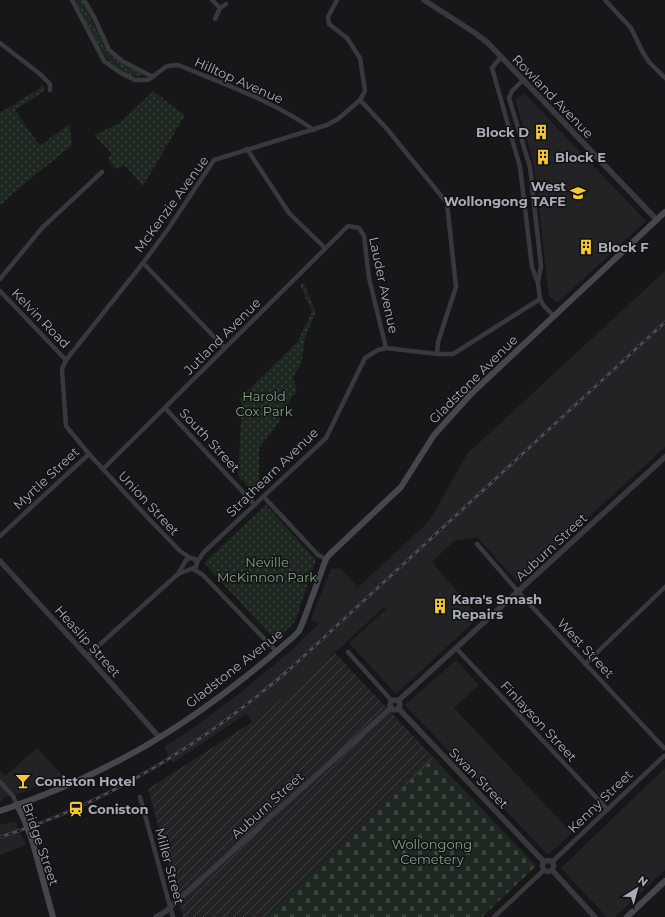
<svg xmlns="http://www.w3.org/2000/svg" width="665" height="917" font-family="Montserrat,sans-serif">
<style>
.built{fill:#232326}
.industrial{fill:url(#industrial-furrows)}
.cemetery{fill:url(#cemetery-stones)}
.park{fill:url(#park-dots)}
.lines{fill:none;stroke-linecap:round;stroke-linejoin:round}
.minor{stroke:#38383e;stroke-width:4.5}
.tertiary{stroke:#38383e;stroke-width:5.5}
.secondary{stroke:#45474e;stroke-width:6}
.rail-casing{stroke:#4a4c53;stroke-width:3}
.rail{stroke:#121214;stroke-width:1.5;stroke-dasharray:4.5;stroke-linecap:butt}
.secondary-bridge{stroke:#45474e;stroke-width:6}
.labels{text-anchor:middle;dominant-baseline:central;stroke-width:3;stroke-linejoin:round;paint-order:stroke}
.street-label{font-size:13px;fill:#a8acb9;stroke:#121214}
.poi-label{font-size:13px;font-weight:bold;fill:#a8acb9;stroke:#121214;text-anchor:start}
.park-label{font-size:13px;fill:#7fa485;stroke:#121214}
</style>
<defs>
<pattern id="industrial-furrows" width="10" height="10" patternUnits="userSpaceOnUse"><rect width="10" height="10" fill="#232326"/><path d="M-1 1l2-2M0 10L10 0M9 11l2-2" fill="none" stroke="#404043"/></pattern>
<pattern id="cemetery-stones" width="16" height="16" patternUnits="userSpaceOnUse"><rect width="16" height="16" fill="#1e2720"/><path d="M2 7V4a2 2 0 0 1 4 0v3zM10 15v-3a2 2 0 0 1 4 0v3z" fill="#3c443e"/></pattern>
<pattern id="park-dots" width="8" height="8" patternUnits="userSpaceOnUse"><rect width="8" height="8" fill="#1e2720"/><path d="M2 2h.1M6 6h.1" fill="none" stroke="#3c443e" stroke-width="1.8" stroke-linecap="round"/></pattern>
</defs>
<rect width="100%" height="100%" fill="#171719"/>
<g class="built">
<path d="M525,94L646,221L557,303L549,296L534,165L515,99Z"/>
<path d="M665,271V447L518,582L477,537L454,541L432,562L479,617L396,694L349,643L386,609L384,607L302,683L252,722L246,714L173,763L164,747L197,725L241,692L288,653L324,619L318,624L311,619L331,569L340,568L357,586L354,591L426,524L434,513L467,454Z"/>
<path d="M456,660L479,685L454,708L572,833L548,855L405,705Z"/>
<path d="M37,748L62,775L24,792L3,798V801L0,802V770L5,776Z"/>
<path d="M665,768V870L615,917H607L561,868Z"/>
<path d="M15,821L26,845L0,855V825Z"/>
</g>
<path class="industrial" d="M335,653L434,758L266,917H183L148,789L252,722L302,683Z"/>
<path class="cemetery" d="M434,758L536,866L482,917H266Z"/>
<g class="park">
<path d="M75,0H82L107,52L119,62L144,74L140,77C133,76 126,74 119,70C100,58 85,20 75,0Z"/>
<path d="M42,85L46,88L43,92L15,110L40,146L69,124L72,145L11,195L0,206V113L40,88Z"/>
<path d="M153,91L185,115L143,186L125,166L115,169L108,160L111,153L94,135L120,123Z"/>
<path d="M303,282L316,312L305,338L301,364L293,377L297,392L291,398L280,420L259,449V488L254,493L238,476L242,403L239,399L298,341L312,311L300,285Z"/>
<path d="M266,505L316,560L295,621L290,627L277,639L273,638L204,563Z"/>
</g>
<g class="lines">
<g class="minor">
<path d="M72,0L104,61L119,72L135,80H148L167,66L178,65C224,84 273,101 314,130"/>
<path d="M84,0L94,17L109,50L122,61L153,77"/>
<path d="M212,0L220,8L215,19"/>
<path d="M605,0L631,28L642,51L649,62L665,78"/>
<path d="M220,8L226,4"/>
<path d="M0,43L40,74L50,84V90"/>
<path d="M501,57L492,68L520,167L532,267L538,283L540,299L544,306L554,316"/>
<path d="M523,80L512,91L509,98L530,167L541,266L538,282"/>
<path d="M360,100L387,129L447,203L456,287L438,342L437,354"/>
<path d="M247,149L289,213L325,248"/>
<path d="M143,263L225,348"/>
<path d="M0,279L42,228L102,172"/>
<path d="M0,291L66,360"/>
<path d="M166,409L255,505"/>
<path d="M103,469L348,226L359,228L364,236L369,278L386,348"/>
<path d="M264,497L318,555L326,559"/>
<path d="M0,536L89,454"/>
<path d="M477,544L522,596L664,748"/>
<path d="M190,558L180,551L150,520L89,454L66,426L62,369L66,360L143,263L168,229L214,160L327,125L338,119L360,100L365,91L360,58L347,38L329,24L328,17L337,0"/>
<path d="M197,562L204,552L326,438L365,358L378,350L386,348L437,354H453L540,299"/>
<path d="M193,569L203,575L276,651"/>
<path d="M456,648L607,809"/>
<path d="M348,652L392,701"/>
<path d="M87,656L178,574L186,560L191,558L195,559L197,563L196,567L178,574"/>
<path d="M585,664L665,587"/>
<path d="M0,782L13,796L17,805"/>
<path d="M140,797L173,917"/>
<path d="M552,862L664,756"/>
<path d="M494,917L544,870"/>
</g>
<g class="tertiary">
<path d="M424,0L475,33L488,43L657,220"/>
<path d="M0,561L87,656L159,737"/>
<circle cx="395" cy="705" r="5"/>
<path d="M398,701L665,457"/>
<path d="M398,708L544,862"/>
<circle cx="548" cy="866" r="5.5"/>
<path d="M552,870L595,917"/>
<path d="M156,917L165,912L391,708"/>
</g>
<g class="secondary">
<path d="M17,805L23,817"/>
<path d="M0,811C35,799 73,784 106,767C174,734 236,687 292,638L299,631L303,622L326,559L330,554L401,487L434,435L473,392L665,212"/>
<path d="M32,840L53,917"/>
<path d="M627,917L665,881"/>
</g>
<defs>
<path id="rail" d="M0,837C107,804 207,741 291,668L665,322"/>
</defs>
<use href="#rail" class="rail-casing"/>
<use href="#rail" class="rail"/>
<path class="secondary-bridge" d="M23,817L32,840"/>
</g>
<defs>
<symbol id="building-bare" viewBox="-9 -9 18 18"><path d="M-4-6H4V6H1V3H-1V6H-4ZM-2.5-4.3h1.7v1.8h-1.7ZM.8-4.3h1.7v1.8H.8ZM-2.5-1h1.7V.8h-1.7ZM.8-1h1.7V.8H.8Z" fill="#f7c931" stroke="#121214" stroke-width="2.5" paint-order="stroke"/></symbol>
<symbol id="university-bare" viewBox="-9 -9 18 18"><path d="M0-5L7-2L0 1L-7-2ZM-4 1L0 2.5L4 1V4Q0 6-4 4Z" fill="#f7c931" stroke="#121214" stroke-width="2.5" paint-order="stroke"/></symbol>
<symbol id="bar-bare" viewBox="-9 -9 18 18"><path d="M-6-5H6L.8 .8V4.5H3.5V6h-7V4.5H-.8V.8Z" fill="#f7c931" stroke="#121214" stroke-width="2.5" paint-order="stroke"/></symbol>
<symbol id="station-bare" viewBox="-9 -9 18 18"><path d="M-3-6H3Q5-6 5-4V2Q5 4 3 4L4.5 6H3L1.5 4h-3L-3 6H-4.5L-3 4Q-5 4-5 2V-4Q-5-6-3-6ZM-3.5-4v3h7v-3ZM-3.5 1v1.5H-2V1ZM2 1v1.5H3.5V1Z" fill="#f7c931" stroke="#121214" stroke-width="2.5" paint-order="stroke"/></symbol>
</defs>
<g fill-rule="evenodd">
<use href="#building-bare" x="530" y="121" width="22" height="22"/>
<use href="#building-bare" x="532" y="146" width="22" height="22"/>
<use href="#university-bare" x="567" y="182" width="22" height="22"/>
<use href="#building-bare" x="575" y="236" width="22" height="22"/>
<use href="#building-bare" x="429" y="595" width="22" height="22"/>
<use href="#bar-bare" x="12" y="770" width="22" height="22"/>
<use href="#station-bare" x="65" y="798" width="22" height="22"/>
</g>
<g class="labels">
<g class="street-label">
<text transform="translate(239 80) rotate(24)">Hilltop Avenue</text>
<text transform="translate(553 96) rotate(46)">Rowland Avenue</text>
<text transform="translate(171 204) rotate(-54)">McKenzie Avenue</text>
<text transform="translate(384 285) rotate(78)">Lauder Avenue</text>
<text transform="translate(41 318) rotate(46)">Kelvin Road</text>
<text transform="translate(222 336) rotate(-45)">Jutland Avenue</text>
<text transform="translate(473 379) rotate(-45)">Gladstone Avenue</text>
<text transform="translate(210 440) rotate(47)">South Street</text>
<text transform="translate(272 472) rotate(-44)">Strathearn Avenue</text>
<text transform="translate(46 478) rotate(-43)">Myrtle Street</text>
<text transform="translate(149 503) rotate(47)">Union Street</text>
<text transform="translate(551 547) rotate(-43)">Auburn Street</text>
<text transform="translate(88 641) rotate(48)">Heaslip Street</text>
<text transform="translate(586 648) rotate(47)">West Street</text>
<text transform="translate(234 668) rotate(-38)">Gladstone Avenue</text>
<text transform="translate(539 721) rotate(47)">Finlayson Street</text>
<text transform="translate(479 778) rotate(46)">Swan Street</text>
<text transform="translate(600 801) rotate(-44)">Kenny Street</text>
<text transform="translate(267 805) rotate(-42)">Auburn Street</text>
<text transform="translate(41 844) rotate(71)">Bridge Street</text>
<text transform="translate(170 866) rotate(75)">Miller Street</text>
</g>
<g class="poi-label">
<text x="529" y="132" text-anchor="end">Block D</text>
<text x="555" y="157">Block E</text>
<text x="566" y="186" text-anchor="end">West<tspan x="566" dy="15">Wollongong TAFE</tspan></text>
<text x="598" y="247">Block F</text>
<text x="452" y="599">Kara's Smash<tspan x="452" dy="15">Repairs</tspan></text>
<text x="35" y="781">Coniston Hotel</text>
<text x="88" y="809">Coniston</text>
</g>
<g class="park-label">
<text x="264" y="396">Harold<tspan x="264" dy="15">Cox Park</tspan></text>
<text x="267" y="562">Neville<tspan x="267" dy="15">McKinnon Park</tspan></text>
<text x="432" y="844">Wollongong<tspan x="432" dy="15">Cemetery</tspan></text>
</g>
</g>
<g transform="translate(637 889) rotate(37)" stroke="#121214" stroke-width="3" paint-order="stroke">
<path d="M0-3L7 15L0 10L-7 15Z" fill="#a8acb9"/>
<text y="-6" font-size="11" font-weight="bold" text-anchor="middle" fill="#a8acb9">N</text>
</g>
</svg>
